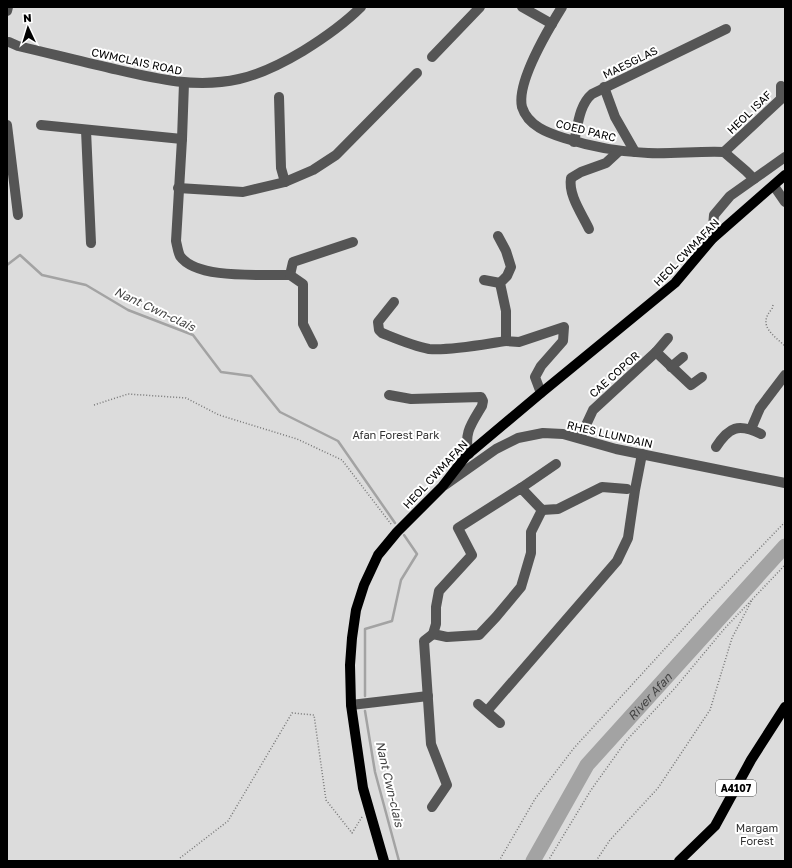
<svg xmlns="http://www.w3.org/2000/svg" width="792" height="868" font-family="'Golos Text',sans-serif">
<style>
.green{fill:#dcdcdc}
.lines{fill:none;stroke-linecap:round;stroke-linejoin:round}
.stream{stroke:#a3a3a3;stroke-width:2.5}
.river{stroke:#a3a3a3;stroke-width:15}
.major-casing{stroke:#dbdbdb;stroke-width:12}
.path{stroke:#777;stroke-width:1.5;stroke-dasharray:1 2;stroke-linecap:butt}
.minor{stroke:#555;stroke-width:10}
.major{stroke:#000;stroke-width:10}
.labels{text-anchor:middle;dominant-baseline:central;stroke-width:4;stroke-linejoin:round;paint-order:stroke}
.shield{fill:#fff;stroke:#4c4c4c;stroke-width:1}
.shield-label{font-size:10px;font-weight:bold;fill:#000}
.street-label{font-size:11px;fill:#000;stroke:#fff}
.park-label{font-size:11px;fill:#333;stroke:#fff}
.water-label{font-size:12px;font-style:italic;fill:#444;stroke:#fff}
</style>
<rect width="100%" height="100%" fill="#fff"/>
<rect class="green" x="7" y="7" width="778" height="854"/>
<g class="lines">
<g class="stream">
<path d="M7,265L20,255L42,275L86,285L128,310L193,335L221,372L251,376L280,412L338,441L395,523"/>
<path d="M365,696V629L392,621L401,580L417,554L404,535"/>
<path d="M365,711L375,772L399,861"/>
</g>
<path class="river" id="s1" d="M533,861L587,765L785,546"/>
<defs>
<g id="major">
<path d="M384,861L363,788L351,705L350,665L352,638L356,610L364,585L378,555L397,532L442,487L466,456L541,393L675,283L712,239L785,175"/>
<path d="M679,861L715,826L751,760L785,707"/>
</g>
</defs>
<use href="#major" class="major-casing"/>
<g class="path">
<path d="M773,305L772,309C757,325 773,335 785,346"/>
<path d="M94,405L128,394L186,398L219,415L297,439L342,460L391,524"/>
<path d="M180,858L228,821L292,713L314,715L326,800L352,833L362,817"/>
<path d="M499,861L535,799L574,748L705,605L785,522"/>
<path d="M548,861L591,790L626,741L675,688L725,628L785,565"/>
<path d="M596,861L610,840L658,788L710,710L732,638L752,600"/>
</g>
<g class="minor">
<path d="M522,7L552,24"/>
<path d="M562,7C549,28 516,82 522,107C528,126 548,133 564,138C592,147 619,152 648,153C673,154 699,151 724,152L746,171L754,179"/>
<path d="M7,11L8,7"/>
<path d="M9,42L18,46C48,53 79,61 110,68C153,78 195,89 239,79C262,74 283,63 303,51C324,38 343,25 361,7"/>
<path d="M432,57L480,7"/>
<path d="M184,83L182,139L176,241C177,245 178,252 180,256C197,280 262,274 290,275L293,262L353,242"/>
<path d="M604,87L615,117L635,152"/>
<path d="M279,97L281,168L285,182"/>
<path d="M7,125L18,215"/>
<path d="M41,125L182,139"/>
<path d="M86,130L91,243"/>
<path d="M574,142C578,125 579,105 592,94L726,29"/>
<path d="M724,152L781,99V86"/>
<path d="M774,186L785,202"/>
<path d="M178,188L243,192L285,182L313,170L336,155L417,73"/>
<path d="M589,229C582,214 568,195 571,178L581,172L606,163L619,151"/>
<path d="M498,236L506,251L511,267L507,276L500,283L506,311V341L519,342L564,327L563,341L541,366L535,377L541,393"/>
<path d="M712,239L714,215L730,196L785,157"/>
<path d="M290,275L303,284V324L313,344"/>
<path d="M484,280L500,283"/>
<path d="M394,302L378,322L379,330L382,333C397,339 413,346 429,349C450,351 485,344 506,341"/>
<path d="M656,352L691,385L702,377"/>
<path d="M671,367L683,357"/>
<path d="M389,395L411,399L481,397L483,401L482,406C472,423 463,433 469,454"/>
<path d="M751,429L760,408L785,375"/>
<path d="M580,438L593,410L656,352L668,338"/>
<path d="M716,447C729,427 738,423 761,434"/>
<path d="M445,485L496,449L518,438L543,433L563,434L616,449L785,483"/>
<path d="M521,488L556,464"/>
<path d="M433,634L447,637L479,635L496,617L521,587L531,553V532L542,510"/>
<path d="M478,704L500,723"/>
<path d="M351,705L428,696"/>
<path d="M487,711L617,561L628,538L635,490L642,454"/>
<path d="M432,807L447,785L431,744L424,641L433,634L436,624V607L439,591L472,555L458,528L521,488L542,510L558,509L602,487L627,489"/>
</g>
<use href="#major" class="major"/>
</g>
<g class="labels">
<rect class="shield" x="716" y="780" width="40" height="16" rx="3"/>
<g class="shield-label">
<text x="736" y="788">A4107</text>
</g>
<g class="street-label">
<text transform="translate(137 61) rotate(12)">CWMCLAIS ROAD</text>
<text transform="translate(630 62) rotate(-26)">MAESGLAS</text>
<text transform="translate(749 112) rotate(-44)">HEOL ISAF</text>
<text transform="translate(586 130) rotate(14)">COED PARC</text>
<text transform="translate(686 252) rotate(-46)">HEOL CWMAFAN</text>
<text transform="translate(614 374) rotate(-42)">CAE COPOR</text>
<text transform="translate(610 434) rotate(13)">RHES LLUNDAIN</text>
<text transform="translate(435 474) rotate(-47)">HEOL CWMAFAN</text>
</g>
<g class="park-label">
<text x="396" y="434">Afan Forest Park</text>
<text x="757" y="827">Margam<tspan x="757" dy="13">Forest</tspan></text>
</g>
<g class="water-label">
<text transform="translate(155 309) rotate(25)">Nant Cwn-clais</text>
<text stroke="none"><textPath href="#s1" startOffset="203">River Afan</textPath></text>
<text transform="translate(390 784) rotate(77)">Nant Cwn-clais</text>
</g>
</g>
<rect width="792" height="868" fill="none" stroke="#000000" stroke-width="16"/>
<g transform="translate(28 28) rotate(356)" stroke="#ffffff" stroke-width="3" paint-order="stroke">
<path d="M0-3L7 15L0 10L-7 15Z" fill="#000000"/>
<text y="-6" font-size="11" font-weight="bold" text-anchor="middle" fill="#000000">N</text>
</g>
</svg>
